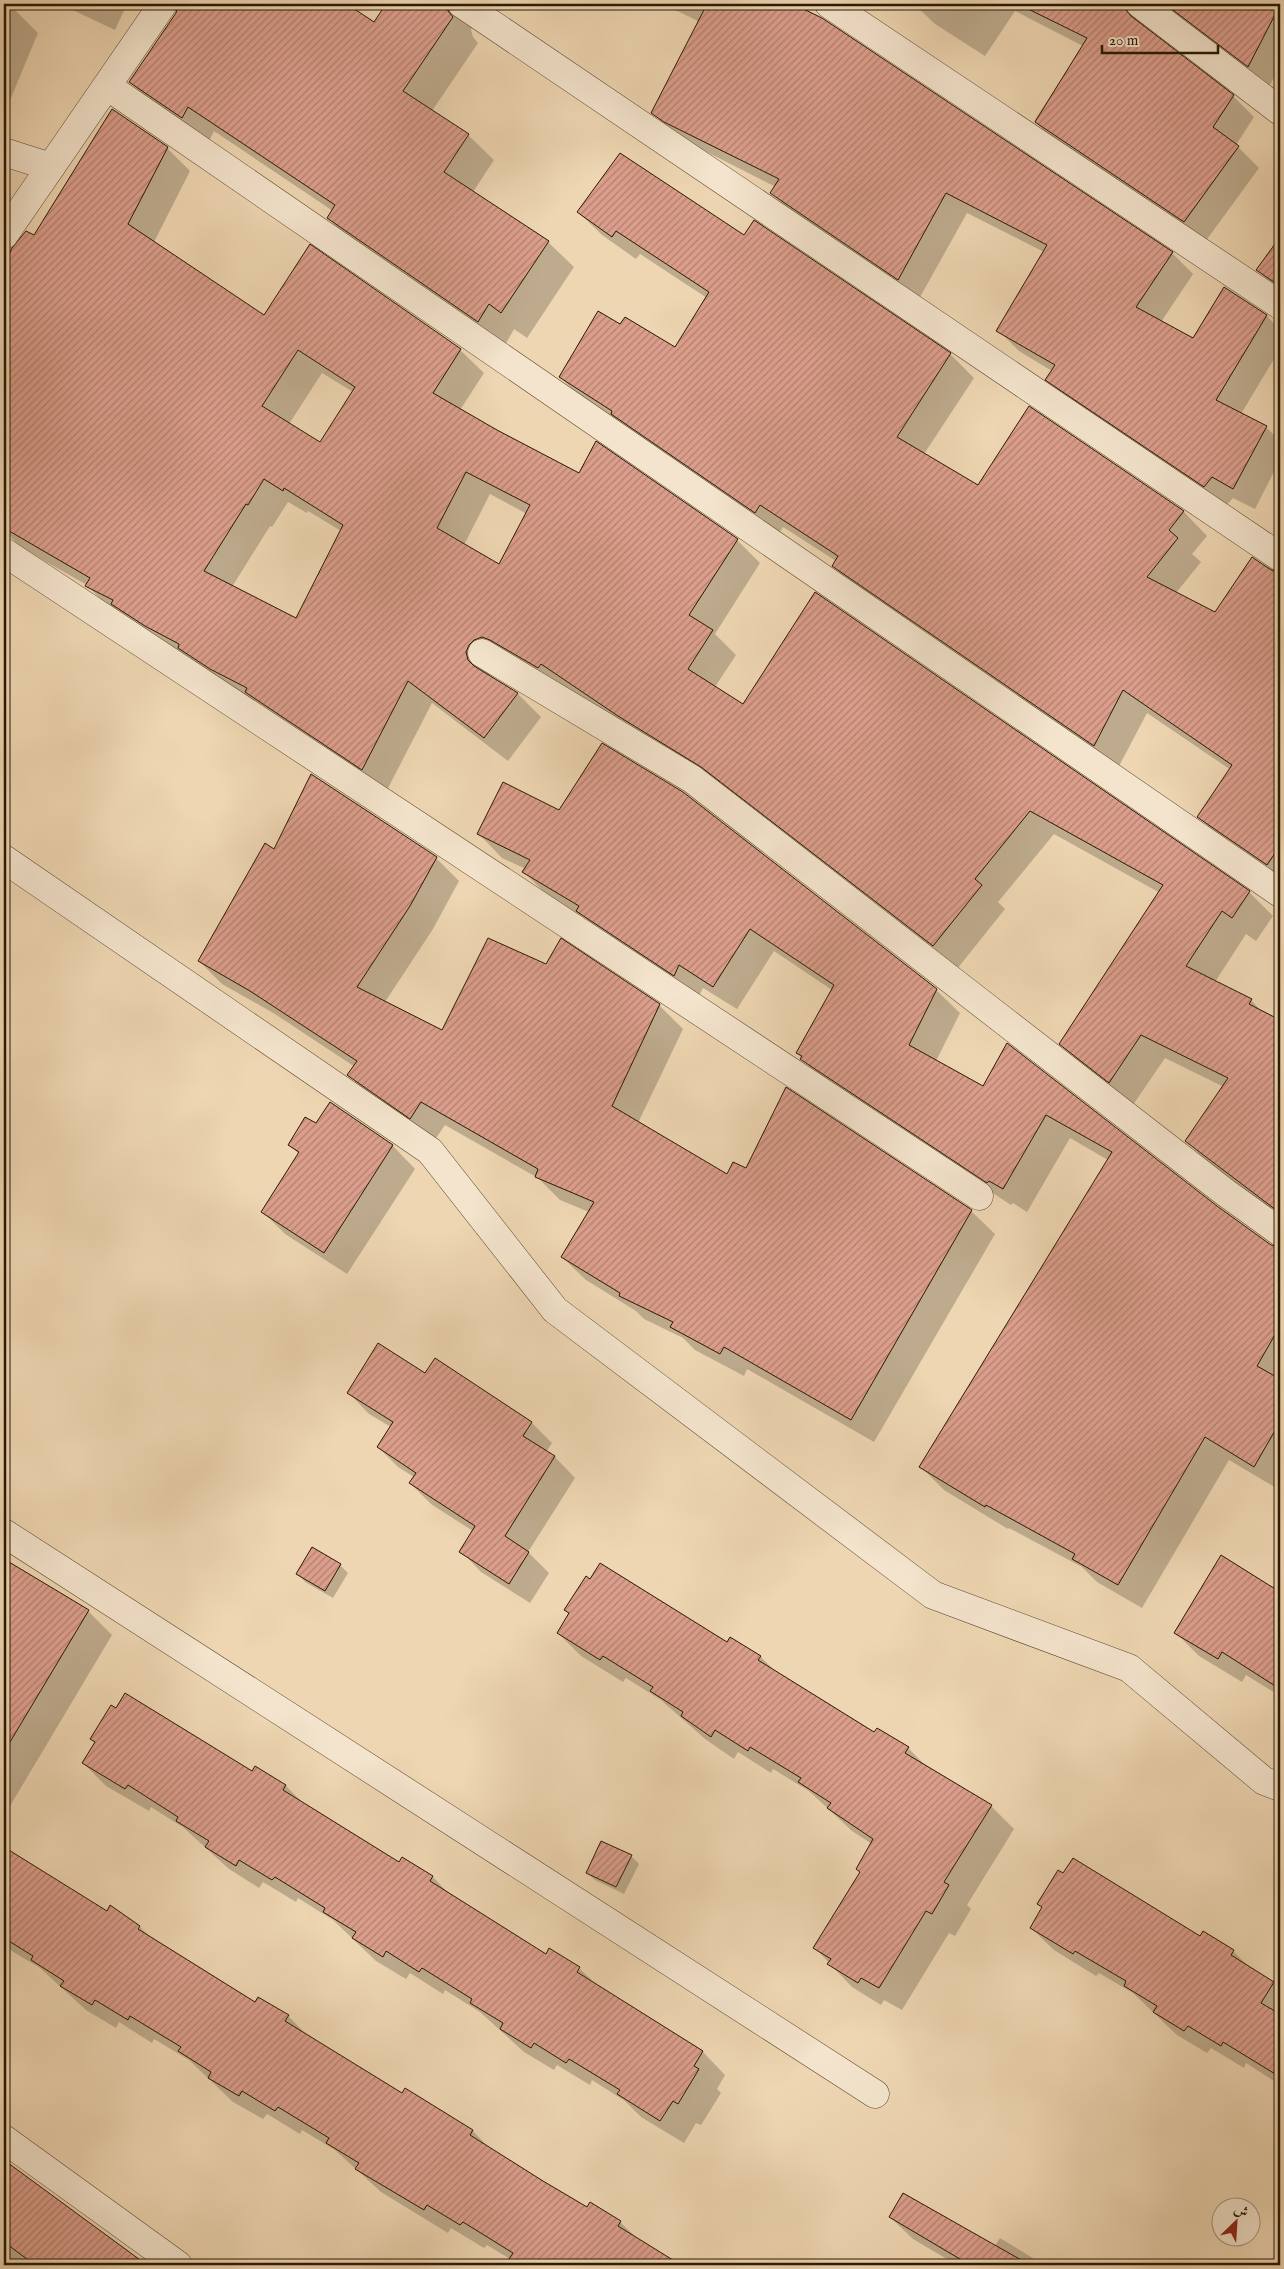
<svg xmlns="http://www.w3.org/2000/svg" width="1284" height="2269" font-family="'IM FELL English',Amiri,serif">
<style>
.shadow{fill:#0003;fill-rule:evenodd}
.building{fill:url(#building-hatch);stroke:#291902;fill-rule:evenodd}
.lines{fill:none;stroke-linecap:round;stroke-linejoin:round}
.minor-casing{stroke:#5a482e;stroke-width:29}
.minor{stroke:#f4e4cd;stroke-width:28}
</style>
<defs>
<pattern id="building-hatch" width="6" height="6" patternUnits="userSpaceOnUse" patternTransform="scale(1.25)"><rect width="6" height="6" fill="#dc9e8c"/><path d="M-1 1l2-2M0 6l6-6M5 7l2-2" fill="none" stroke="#b28070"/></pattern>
</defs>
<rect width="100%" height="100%" fill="#eed6b2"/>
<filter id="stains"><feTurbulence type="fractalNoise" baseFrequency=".004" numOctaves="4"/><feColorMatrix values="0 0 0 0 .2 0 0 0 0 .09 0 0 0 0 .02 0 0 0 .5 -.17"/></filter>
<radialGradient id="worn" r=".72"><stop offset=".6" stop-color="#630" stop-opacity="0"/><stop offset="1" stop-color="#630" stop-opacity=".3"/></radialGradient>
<g class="shadow">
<path d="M60,4H127L115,30Z"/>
<path d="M179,4H345L375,24L388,4H486L474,21L471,30L473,37L478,43L432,111L468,135L494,160L473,192L548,242L574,267L527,338L514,329L504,347L354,244L328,218L333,211L214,131L208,143L156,107L130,82L177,13Z"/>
<path d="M663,4H799L807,12L822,19L1172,253L1193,274L1161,322L1193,340L1225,288L1267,316L1280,330V349L1241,414L1266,427L1280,441V460L1255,509L1233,498L1225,507L1068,400L1047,379L1052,371L1019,351L998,330L1044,252L967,213L919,299L793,214L772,193L776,187L687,142L674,134L653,113L700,22Z"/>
<path d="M914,4H1280V66L1269,87L1145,24L1146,30L1233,96L1254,117L1236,145L1259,168L1205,242L1055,141L1034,121L1083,46L1015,11L985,56L935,24Z"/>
<path d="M4,6L15,10L38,33L8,105L4,103Z"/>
<path d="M167,148L190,171L154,242L264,317L460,350L484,373L460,410L580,475L737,540L760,563L715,634L736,655L715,687L744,706L815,594L1249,892L1273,916L1256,941L1246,934L1215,982L1251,1000L1264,1014L1280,1022V1217L1210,1165L1187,1141L1224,1087L1165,1058L1133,1105L1084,1067L1061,1044L1160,893L1054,834L998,902L1005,909L957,969L726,790L492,668L489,677L518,694L541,717L508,761L432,703L386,792L110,609L87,585L20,547L4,530V512L6,507L4,506V267L13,249L34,237ZM322,373L353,392L320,444L289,424ZM490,494L527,514L500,566L464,545ZM288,502L307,513L308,511L341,531L296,619L232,587L270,526L272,527Z"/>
<path d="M578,212L745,237L950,354L974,378L924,454L979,487L1029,408L1184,512L1207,536L1192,554L1201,562L1176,593L1215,614L1253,559L1280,573V880L1222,840L1199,817L1231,770L1147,713L1118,768L857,589L833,566L836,561L783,527L778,535L584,401L560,377L621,326L675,349L707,298L640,254L636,259L602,235Z"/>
<path d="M1280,239V293L1258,270Z"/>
<path d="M560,812L936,990L960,1013L936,1061L983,1088L1008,1045L1216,1207L1270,1246L1280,1248V1485L1278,1489L1229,1460L1142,1608L1097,1582L1082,1567L1009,1528L1008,1529L944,1490L921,1467L1108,1160L1070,1138L1027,1212L1013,1203L1011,1205L826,1083L802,1059L797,1052L832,990L774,951L737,1009L703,988L698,998L601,934L584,917L548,896L524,872L526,869L502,858L479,834Z"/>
<path d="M275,851L436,858L459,881L433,929L385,1002L442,1031L547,966L659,1005L683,1029L638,1123L728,1176L746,1170L971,1211L995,1234L874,1442L747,1369L744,1376L695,1350L683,1338L644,1319L636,1311L586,1280L562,1257L589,1212L560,1200L538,1178L445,1125L434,1141L372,1099L349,1075L355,1067L275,1014L222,984L199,961Z"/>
<path d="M331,1103L393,1146L415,1169L347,1274L285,1234L263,1212L299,1154L289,1145L317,1125Z"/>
<path d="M425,1375L531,1422L552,1443L546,1452L555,1457L575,1478L528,1552L549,1573L530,1603L481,1572L461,1551L473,1531L431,1504L410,1483L414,1477L398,1467L378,1447L391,1427L369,1414L349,1393Z"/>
<path d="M4,1561L88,1611L112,1635L4,1816Z"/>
<path d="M340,1565L348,1573L333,1598L305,1582L298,1574Z"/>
<path d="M1280,1576V1696L1246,1675L1242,1682L1199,1656L1175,1632L1272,1588Z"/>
<path d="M558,1633L727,1643L760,1656L778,1674L874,1734L908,1748L927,1767L991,1806L1014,1829L967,1905L971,1909L955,1936L949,1933L902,2010L884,2000L881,2005L852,1987L815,1948L861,1873L857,1869L872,1844L852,1831L809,1791L773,1769L771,1773L738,1752L734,1759L705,1739L661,1700L626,1678L623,1682L581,1656Z"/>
<path d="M91,1739L252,1773L286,1786L306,1806L399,1864L403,1859L433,1877L453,1898L547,1955L550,1950L579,1968L600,1988L703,2052L725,2075L717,2089L721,2093L701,2125L696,2123L684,2143L641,2117L625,2101L592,2080L590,2085L557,2065L554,2070L524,2052L480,2012L445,1990L443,1994L410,1973L406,1979L376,1961L333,1920L298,1898L296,1902L263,1882L259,1888L229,1869L184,1828L151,1807L149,1811L106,1786L83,1763L95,1743Z"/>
<path d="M4,1845L13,1854L107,1912L111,1907L140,1927L154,1941L255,2003L288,2016L308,2036L402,2095L405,2090L473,2131L491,2150L587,2209L620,2222L640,2241L678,2265H520L487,2245L484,2248L451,2228L448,2233L381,2192L335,2150L302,2130L300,2134L267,2114L263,2119L233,2102L189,2060L154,2039L152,2043L119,2022L116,2028L86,2010L40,1968L7,1948L4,1952Z"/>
<path d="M631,1856L639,1864L624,1894L595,1880L587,1873Z"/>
<path d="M1039,1904L1200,1938L1233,1951L1253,1971L1280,1988V2085L1246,2063L1244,2068L1211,2048L1207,2053L1177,2035L1133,1993L1099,1973L1096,1976L1054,1950L1031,1928L1043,1908Z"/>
<path d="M4,2161L145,2265H4Z"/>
<path d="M890,2217L994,2247L1000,2238L1044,2265H957L913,2239Z"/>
</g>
<g class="building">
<path d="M178,4H347L374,22L386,4H447L448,11L453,17L403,91L469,134L444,172L549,241L501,313L489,304L478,322L327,218L335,205L188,107L182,118L129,82L176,13Z"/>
<path d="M707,4H793L822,18L1173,252L1136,307L1193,338L1224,287L1267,315L1216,400L1267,426L1233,489L1212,477L1204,487L1045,380L1055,365L996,331L1047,245L946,193L898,280L770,193L779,179L664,122L651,113Z"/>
<path d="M1018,4H1125L1126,10L1131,16L1234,95L1213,127L1239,146L1184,222L1035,122L1087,38Z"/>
<path d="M1165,4H1280V5L1248,67Z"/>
<path d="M112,109L168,147L128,224L264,315L310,244L461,349L433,393L497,430L579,473L596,441L738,539L689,615L713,630L688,669L743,704L815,592L1250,891L1232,918L1222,911L1186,966L1252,999L1249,1004L1280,1020V1213L1185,1141L1228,1078L1141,1035L1109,1083L1059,1044L1163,885L1030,811L975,879L982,885L933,946L701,767L618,716L541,664L538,668L490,640L482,637L474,640L469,645L466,652L468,660L474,666L518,693L484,738L408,681L362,770L245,692L247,688L210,669L178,648L179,644L145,626L111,604L113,600L85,586L90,578L4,528V265L12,248L26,231L34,235ZM298,350L355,387L320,442L262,406ZM466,472L530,505L499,564L437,528ZM264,479L283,491L284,488L343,525L296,618L204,571L246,504L248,505Z"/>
<path d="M620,153L744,235L754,220L951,353L897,437L978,485L1029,406L1184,511L1169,530L1178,538L1147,577L1215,612L1252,557L1271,570L1280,572V846L1267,865L1197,817L1232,765L1123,690L1094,746L832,566L838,556L760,505L755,513L611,414L612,411L559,377L598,311L620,324L625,317L675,347L709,292L616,231L612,237L577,212Z"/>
<path d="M1280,237V286L1256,270Z"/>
<path d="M602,743L683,792L937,989L909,1045L983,1086L1007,1043L1217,1206L1271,1245L1280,1247V1326L1257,1366L1280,1379V1422L1254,1467L1205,1437L1118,1585L1072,1559L1075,1554L986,1505L985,1507L919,1467L1112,1152L1046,1115L1003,1189L989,1181L987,1183L800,1059L802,1056L796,1053L834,985L750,929L713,987L679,965L674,976L576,911L579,906L522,872L530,860L477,834L503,782L559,810Z"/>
<path d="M311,774L437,857L410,906L357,987L442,1030L488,938L546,964L561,938L660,1004L612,1106L727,1174L733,1162L746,1168L786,1087L972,1210L851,1420L724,1347L720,1354L670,1327L673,1322L619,1296L620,1293L561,1257L594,1202L535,1177L538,1169L421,1102L410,1119L347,1075L357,1061L250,991L198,961L265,843L274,849Z"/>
<path d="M330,1102L393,1145L324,1253L261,1212L299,1152L288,1145L305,1117L316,1123Z"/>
<path d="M378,1343L425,1373L435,1358L532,1422L523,1436L555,1456L505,1536L529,1552L509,1584L459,1552L475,1526L409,1483L416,1473L377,1447L393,1422L347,1393Z"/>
<path d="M312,1547L341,1564L325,1591L296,1574Z"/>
<path d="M1221,1555L1280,1592V1689L1222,1652L1218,1659L1174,1633Z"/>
<path d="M4,1559L89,1610L4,1752Z"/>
<path d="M600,1563L727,1642L730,1637L761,1656L758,1660L874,1732L877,1728L909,1747L905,1753L992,1805L944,1882L949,1885L932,1914L926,1911L879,1988L861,1978L858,1983L827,1964L831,1959L813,1948L860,1872L856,1869L873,1839L827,1808L831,1803L798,1782L801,1778L750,1747L748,1751L715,1730L711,1737L681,1716L683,1712L650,1691L653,1687L603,1656L600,1660L557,1633L569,1613L564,1610L586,1576L590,1579Z"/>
<path d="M125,1693L252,1771L255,1766L286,1785L283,1790L399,1862L402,1857L433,1876L430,1881L546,1954L549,1948L580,1967L577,1972L703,2051L694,2066L699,2069L678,2104L673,2101L660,2121L617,2094L620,2090L569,2059L566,2063L534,2043L531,2048L500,2029L503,2023L470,2003L472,1999L422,1968L419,1972L386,1951L383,1957L352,1938L356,1932L323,1912L325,1908L275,1877L272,1880L239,1860L236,1866L205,1847L209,1841L176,1821L178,1817L128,1785L125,1789L82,1763L95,1742L90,1739L111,1705L116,1708Z"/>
<path d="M601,1841L632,1855L616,1887L586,1873Z"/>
<path d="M4,1847L107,1911L110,1905L140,1926L138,1929L255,2002L258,1997L289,2015L285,2021L402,2093L405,2088L473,2130L470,2135L543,2181L587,2207L590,2202L621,2221L618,2226L681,2265H505L513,2253L463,2222L460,2225L427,2205L424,2210L355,2169L359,2163L326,2143L329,2138L278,2107L275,2111L242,2091L239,2096L208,2078L211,2072L178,2051L181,2047L130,2016L128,2020L95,2000L92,2005L60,1986L64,1981L31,1960L33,1956L4,1938Z"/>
<path d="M1073,1858L1200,1936L1203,1931L1234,1950L1231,1955L1274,1982L1261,2003L1280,2014V2077L1223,2042L1221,2046L1188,2026L1184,2031L1153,2012L1157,2006L1124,1986L1126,1981L1075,1951L1073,1954L1030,1928L1042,1907L1037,1904L1058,1870L1063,1873Z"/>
<path d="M4,2160L147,2265H35L4,2242Z"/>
<path d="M903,2193L1030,2265H970L889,2217Z"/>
</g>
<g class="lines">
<defs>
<g id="minor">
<path d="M462,4L1280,557"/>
<path d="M829,4L1280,305"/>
<path d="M1140,4L1280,111"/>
<path d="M107,86L1280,893"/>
<path d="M4,152L51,167"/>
<path d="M4,235L163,4"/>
<path d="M4,552L979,1196"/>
<path d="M482,653L692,779L1226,1193L1280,1232"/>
<path d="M4,859L430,1151L555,1310L933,1595L1129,1668L1264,1781L1280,1787"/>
<path d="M4,1533L875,2094"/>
<path d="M4,2139L178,2265"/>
</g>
</defs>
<use href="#minor" class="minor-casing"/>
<use href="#minor" class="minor"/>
</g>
<rect width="1284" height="2269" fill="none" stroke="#eed6b2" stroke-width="20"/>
<rect x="5" y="5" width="1274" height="2259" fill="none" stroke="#291902" stroke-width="2.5"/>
<rect x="10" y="10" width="1264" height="2249" fill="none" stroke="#291902"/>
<g transform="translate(1236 2222) rotate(25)"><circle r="24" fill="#f4e4cd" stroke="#a3937c"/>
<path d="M0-4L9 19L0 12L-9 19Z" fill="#8f2418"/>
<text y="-8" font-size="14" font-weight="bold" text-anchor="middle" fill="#291902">ش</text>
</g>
<path d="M1102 45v8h116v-8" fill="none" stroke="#291902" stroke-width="2.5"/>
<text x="1109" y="45" font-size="15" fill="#291902" stroke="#f4e4cd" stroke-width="4" paint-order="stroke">20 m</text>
<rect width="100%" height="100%" filter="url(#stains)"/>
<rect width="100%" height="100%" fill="url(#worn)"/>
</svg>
